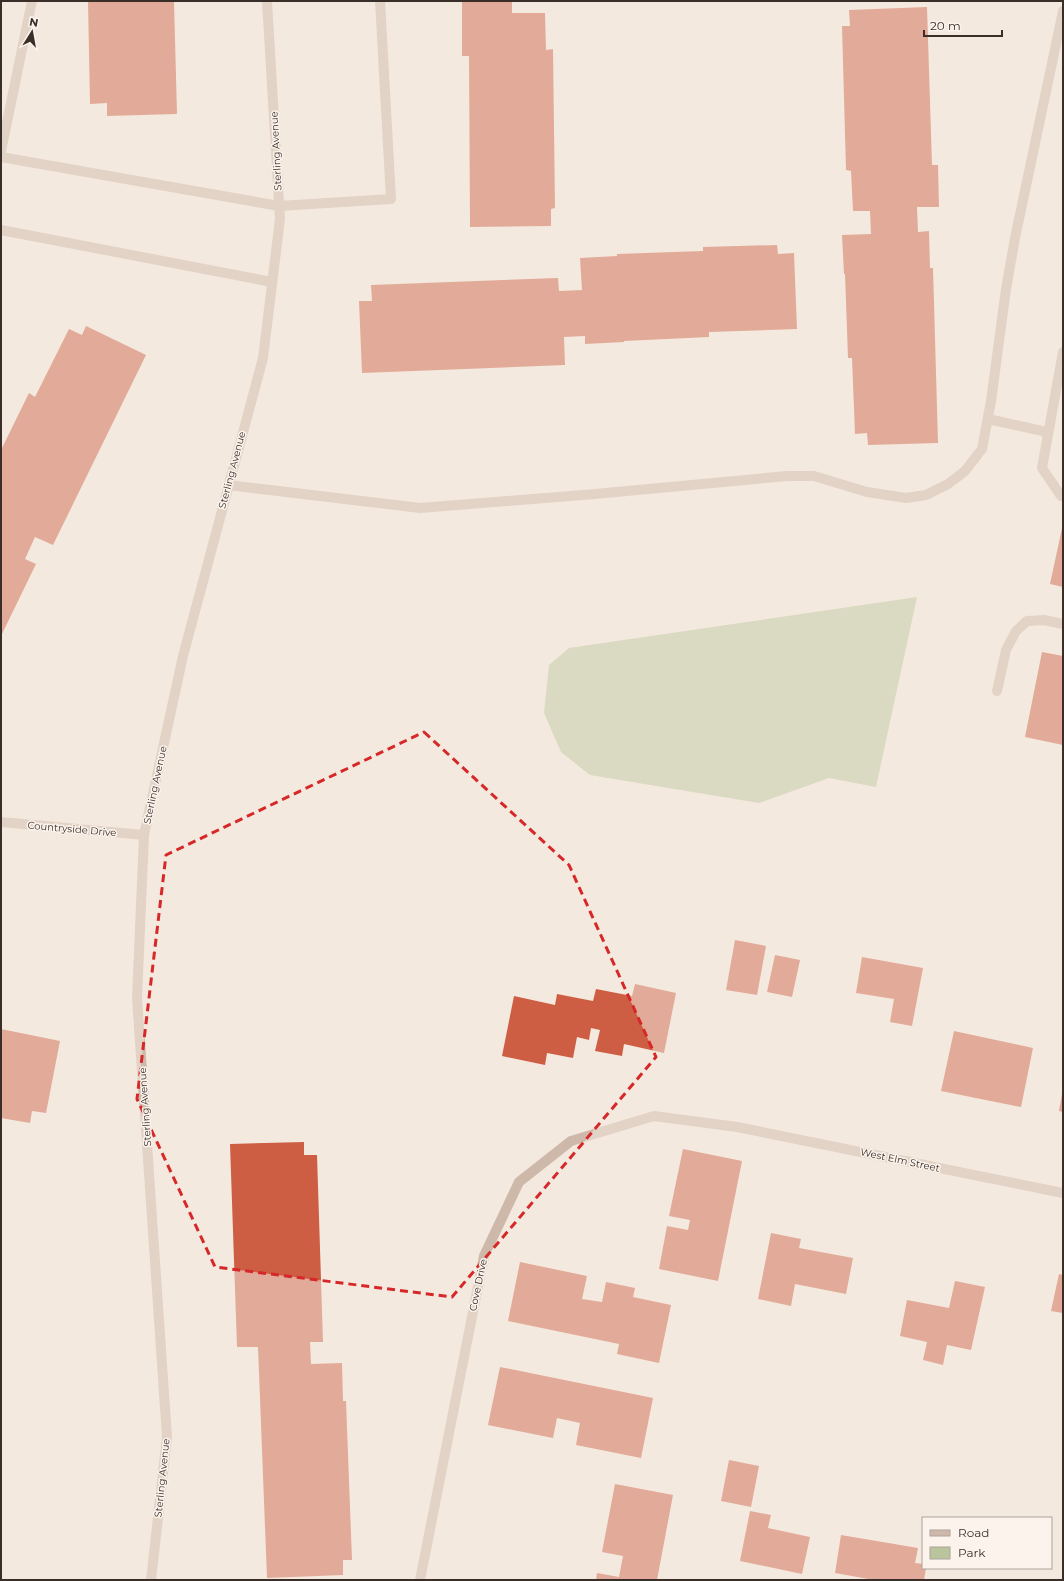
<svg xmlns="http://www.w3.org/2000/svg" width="1064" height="1581" font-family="Montserrat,sans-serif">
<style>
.green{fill:#bac59d}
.building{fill:#cd5e43}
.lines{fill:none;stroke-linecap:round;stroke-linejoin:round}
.lane{stroke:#ceb8a9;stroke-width:10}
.street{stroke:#ceb8a9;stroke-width:10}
.marked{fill:none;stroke:#d62828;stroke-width:3;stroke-dasharray:8 5;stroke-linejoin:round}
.labels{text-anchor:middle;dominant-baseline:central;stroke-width:3;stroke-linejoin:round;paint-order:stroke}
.street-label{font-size:10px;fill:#3a2e29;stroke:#fbf3ec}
</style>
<rect width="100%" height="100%" fill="#f4e9de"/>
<path class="green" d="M917,597L876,787L829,778L759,803L590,775L561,752L544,713L549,665L569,648Z"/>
<g class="building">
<path d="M88,1H174L177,114L107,116V103L90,104Z"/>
<path d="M462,1H512V13H545L546,50L553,49L555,208L551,209V226L470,227L469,56H462Z"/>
<path d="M927,7L932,165H938L939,207H917L918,232L929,231L930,268H933L938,443L868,445L867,433L855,434L852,358H848L845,274H844L842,235L871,234L870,211H853L851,171L846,170L842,26H850L849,10Z"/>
<path d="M777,245L778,254L794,253L797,329L709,332V337L624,341V342L585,344V336L564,337L565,365L362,373L359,301H372L371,285L558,278L559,291L582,290L580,258L617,256V254L703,251V247Z"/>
<path d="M86,326L146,355L53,545L35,537L25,559L36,564L1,636V450L29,393L35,397L69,329L82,335Z"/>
<path d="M1062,528L1063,529V587L1050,584Z"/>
<path d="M1042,652L1063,656V745L1025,737Z"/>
<path d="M735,940L766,946L757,995L726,990Z"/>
<path d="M775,955L800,960L792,997L767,992Z"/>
<path d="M862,957L923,968L912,1026L890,1022L894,999L856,993Z"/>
<path d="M635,984L676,993L664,1053L624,1044L622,1056L595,1051L600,1030L591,1028L589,1040L577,1037L573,1058L547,1053L545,1065L502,1056L514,996L555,1005L557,994L593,1001L596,989L632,996Z"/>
<path d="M1,1029L60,1041L46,1113L32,1111L30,1123L1,1118Z"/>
<path d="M954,1031L1033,1048L1021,1107L941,1091Z"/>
<path d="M1062,1094H1063V1112L1059,1111Z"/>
<path d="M304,1142V1155H317L323,1342H310L311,1364L342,1363L343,1401H346L352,1560H343V1575L267,1578L258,1347H237L230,1144Z"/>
<path d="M683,1149L742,1161L718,1281L659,1269L667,1226L688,1230L690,1220L669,1216Z"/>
<path d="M771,1233L801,1239L799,1248L853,1258L846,1294L795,1284L791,1306L758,1299Z"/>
<path d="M520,1262L587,1276L582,1299L602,1302L606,1282L635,1288L633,1297L671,1305L659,1363L617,1354L619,1344L508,1321Z"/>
<path d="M1059,1274L1063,1275V1313L1051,1311Z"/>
<path d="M955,1281L985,1287L971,1350L947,1345L943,1365L923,1360L927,1342L900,1336L907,1300L949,1308Z"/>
<path d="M500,1367L653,1398L641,1458L576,1445L580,1423L557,1418L553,1438L488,1425Z"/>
<path d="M729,1460L759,1466L751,1507L721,1501Z"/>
<path d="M615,1484L673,1495L657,1580H596L597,1573L619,1577L623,1556L602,1552Z"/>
<path d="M750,1511L771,1515L768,1528L810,1537L802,1574L740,1561Z"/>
<path d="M841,1535L918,1548L915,1563L923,1564V1568H926L924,1580H874L835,1573Z"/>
</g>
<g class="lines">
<g class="lane">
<path d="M1,151L32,1"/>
<path d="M1,157L279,206L391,199L380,1"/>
<path d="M1,230L272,282"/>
<path d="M1063,352L1042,468L1061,496H1063"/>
<path d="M988,419L1047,432"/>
<path d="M228,485L420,508L595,494L787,476H814L867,492L906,498L926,495L948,484L965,471L982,449L991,401L1006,289L1015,238L1063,11"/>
<path d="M997,691L1006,650L1016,631L1027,621L1044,620L1063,624"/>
</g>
<g class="street">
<path d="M1,822L144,835"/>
<path d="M151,1580L167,1437L137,998L144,835L183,656L263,358L280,219L267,1"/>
<path d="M420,1580L484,1256L519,1182L571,1141L654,1116L737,1127L1063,1193"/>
</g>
</g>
<path d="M0 0H1064V1581H0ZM424,732L569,865L656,1057L452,1297L215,1267L137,1099L166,855Z" fill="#f4e9de" fill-opacity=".55" fill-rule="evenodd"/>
<path class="marked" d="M424,732L569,865L656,1057L452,1297L215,1267L137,1099L166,855Z"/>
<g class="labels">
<g class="street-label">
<text transform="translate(276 151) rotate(-93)">Sterling Avenue</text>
<text transform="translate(232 470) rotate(-75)">Sterling Avenue</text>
<text transform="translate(155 785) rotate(-78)">Sterling Avenue</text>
<text transform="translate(72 829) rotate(5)">Countryside Drive</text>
<text transform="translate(145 1107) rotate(-94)">Sterling Avenue</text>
<text transform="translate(900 1160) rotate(12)">West Elm Street</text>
<text transform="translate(478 1285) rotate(-78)">Cove Drive</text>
<text transform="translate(162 1478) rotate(-84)">Sterling Avenue</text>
</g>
</g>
<rect width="1064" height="1581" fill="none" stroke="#3a2e29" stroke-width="4"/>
<rect x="922" y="1517" width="130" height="52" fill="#fbf3ec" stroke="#aea49e"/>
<rect x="930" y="1530" width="20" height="6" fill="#ceb8a9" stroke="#aea49e"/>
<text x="958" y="1537" font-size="12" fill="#3a2e29">Road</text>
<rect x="930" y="1547" width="20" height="12" fill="#bac59d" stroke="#aea49e"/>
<text x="958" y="1557" font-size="12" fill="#3a2e29">Park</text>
<g transform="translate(32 32) rotate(11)" stroke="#fbf3ec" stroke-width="3" paint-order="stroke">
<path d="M0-3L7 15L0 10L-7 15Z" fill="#3a2e29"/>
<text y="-6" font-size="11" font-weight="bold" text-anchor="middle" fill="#3a2e29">N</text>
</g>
<path d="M924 30v6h78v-6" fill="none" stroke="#3a2e29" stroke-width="2"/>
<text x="930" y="30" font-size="12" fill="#3a2e29" stroke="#fbf3ec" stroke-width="3" paint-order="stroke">20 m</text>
</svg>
